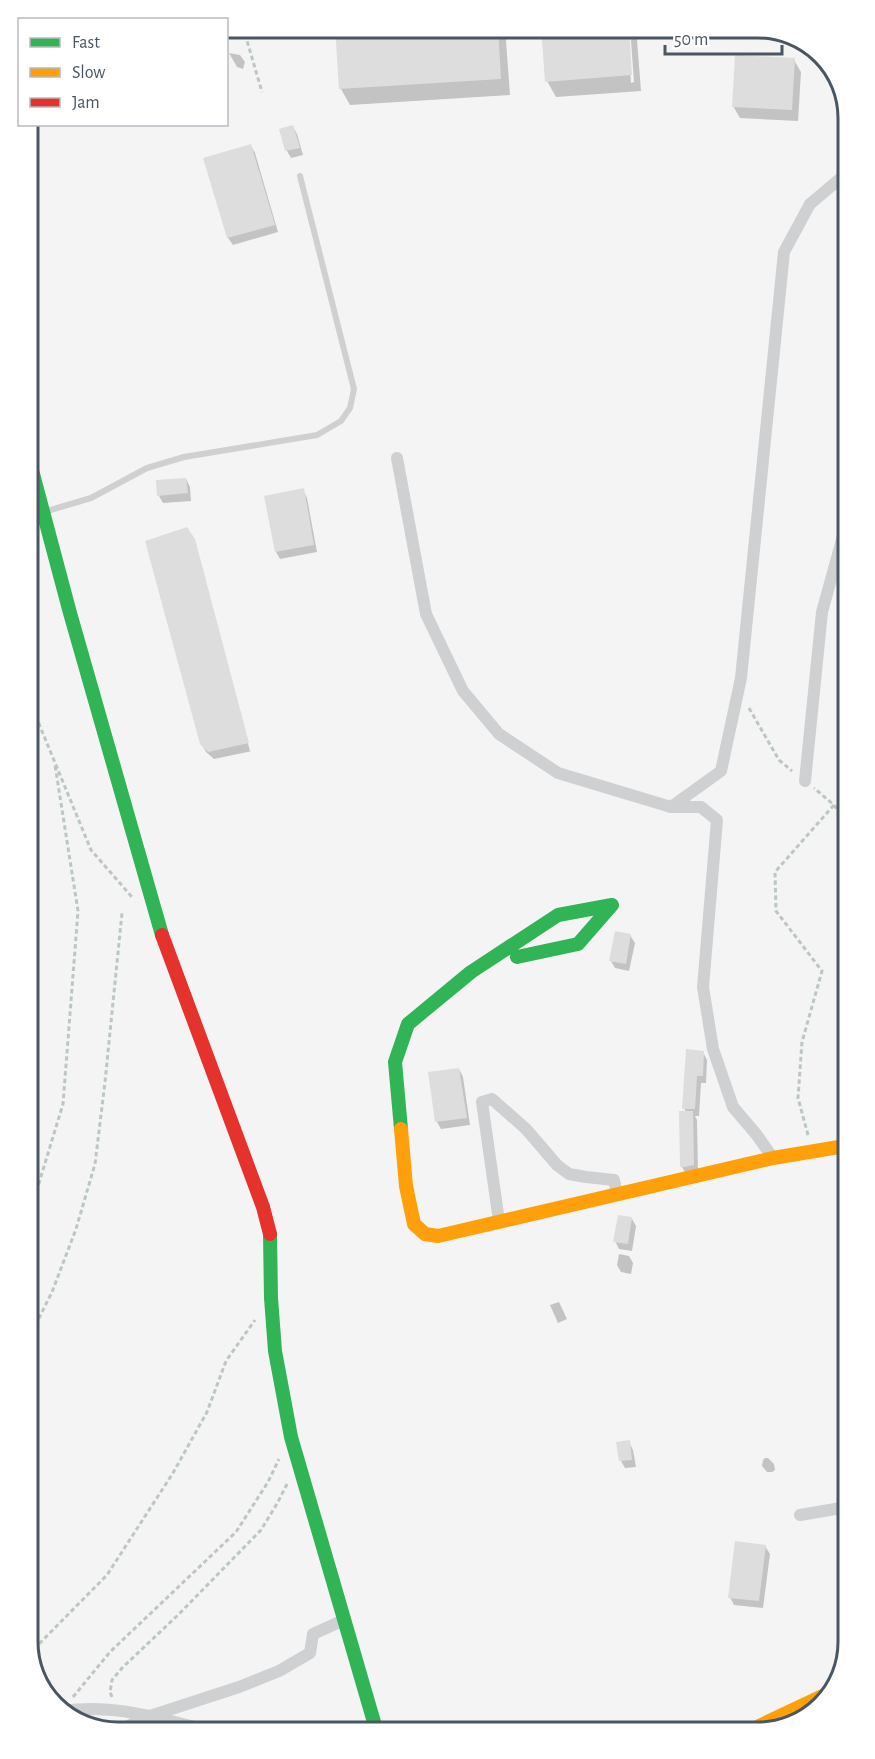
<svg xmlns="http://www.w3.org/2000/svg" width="875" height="1759" font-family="'Alegreya Sans',sans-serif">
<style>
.shadow{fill:#0003}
.building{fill:#ddddde}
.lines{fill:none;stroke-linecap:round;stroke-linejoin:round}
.path{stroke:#bcc7c4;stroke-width:3;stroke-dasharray:4.5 3;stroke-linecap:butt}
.lane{stroke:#ced0d2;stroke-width:6}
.street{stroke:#ced0d2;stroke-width:12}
.fast{stroke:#30b455;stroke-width:14}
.slow{stroke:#ff9f0a;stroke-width:14}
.jam{stroke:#e5322d;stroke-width:14}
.rim{fill:none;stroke:#4a5661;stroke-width:3}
</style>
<rect width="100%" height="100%" fill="#f4f4f4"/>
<g class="shadow">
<path d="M226,27H240V28L238,31L226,36Z"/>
<path d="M337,27H505L510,95L350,105L341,89Z"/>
<path d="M627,27L631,83L634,82L630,27H636L641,91L556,97L547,81Z"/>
<path d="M229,53L240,55L245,62L243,69L237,67Z"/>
<path d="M794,60L801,72L798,121L740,118L733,106Z"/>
<path d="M293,127L297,134L303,155L291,158L287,151L281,130Z"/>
<path d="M251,146L255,153L278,232L233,245L228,238L205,159Z"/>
<path d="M186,479L190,487L191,501L163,503L159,496Z"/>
<path d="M303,490L307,498L317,552L280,559L276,552Z"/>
<path d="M194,539L250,751H252L214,759L206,752L201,743Z"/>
<path d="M630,935L635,943L629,971L615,968L611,961Z"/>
<path d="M703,1052L707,1060L706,1083H701L699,1116H695L697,1120L698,1172L686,1174L682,1167L686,1112L684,1108Z"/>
<path d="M459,1069L463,1077L470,1125L441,1129L437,1122Z"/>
<path d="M632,1219L636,1226L632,1251L619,1249L615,1241Z"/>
<path d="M619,1254L629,1256L633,1263L631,1274L621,1272L617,1265Z"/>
<path d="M559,1302L567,1319L558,1323L550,1305Z"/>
<path d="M629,1442L633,1450L636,1467L625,1468L621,1461Z"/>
<path d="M765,1458H768L774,1464L775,1470L772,1472H767L762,1466L763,1460Z"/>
<path d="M765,1546L770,1554L763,1608L734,1605L730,1597Z"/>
</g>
<g class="building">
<path d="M335,27H498L501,79L339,89Z"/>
<path d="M541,27H629L632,75L545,82Z"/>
<path d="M735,55L795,58L792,110L732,107Z"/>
<path d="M293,125L300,148L285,151L279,129Z"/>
<path d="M251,144L275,225L227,238L203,158Z"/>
<path d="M186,478L188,493L157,496L156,480Z"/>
<path d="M304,488L314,545L275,552L264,496Z"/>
<path d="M187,527L195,539L249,743L208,752L200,744L145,541Z"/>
<path d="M615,931L631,934L626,964L609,961Z"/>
<path d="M686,1049L704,1051L703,1076H697L695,1109H682Z"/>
<path d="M459,1068L467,1118L435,1122L428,1072Z"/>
<path d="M679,1111H693L694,1165L685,1167H680Z"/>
<path d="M618,1215L632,1217L628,1244L613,1242Z"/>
<path d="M630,1440L632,1460L619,1461L616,1442Z"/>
<path d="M735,1541L766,1545L759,1601L728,1598Z"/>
</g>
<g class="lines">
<g class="path">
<path d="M243,27L262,92"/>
<path d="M30,702L91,850L132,897"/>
<path d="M749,708L779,760L792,771"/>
<path d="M834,805L844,821"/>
<path d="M808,1135L798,1098L802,1042L822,971L776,911L775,872L834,805L814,788"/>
<path d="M32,1206L63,1104L78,911L55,765"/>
<path d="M32,1332L52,1292L76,1229L95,1164L105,1082L122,913"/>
<path d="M34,1649L107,1575L173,1473L207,1412L226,1361L255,1320"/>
<path d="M73,1697L110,1652L236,1532L268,1482L279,1459"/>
<path d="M112,1697L110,1692L112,1680L122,1668L179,1614L261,1530L278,1502L288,1482"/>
</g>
<path class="lane" d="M44,512L91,498L147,468L184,457L317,435L341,421L350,408L354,389L300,176"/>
<g class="street">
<path d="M397,458L426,614L463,691L499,734L558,773L671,807H701L717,820L703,987L713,1049L733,1107L756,1134L773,1158"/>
<path d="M805,781L822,612L843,536"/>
<path d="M671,807L721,771L741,678L784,252L810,204L842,177"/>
<path d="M499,1221L482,1102L492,1099L526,1129L557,1165L569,1174L586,1177L614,1180L617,1194"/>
<path d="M800,1515L847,1507"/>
<path d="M63,1711C113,1703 162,1719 210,1731"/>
<path d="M115,1732L150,1716L239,1687L279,1671L310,1653L313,1634L344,1620"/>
</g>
<g class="fast">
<path d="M29,459L70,613L162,935"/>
<path d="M401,1129L395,1062L408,1024L471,972L558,915L612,905L578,944L517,957"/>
<path d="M270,1234L271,1298L275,1351L291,1437L376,1729"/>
</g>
<g class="slow">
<path d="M401,1129L406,1186L414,1224L425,1234L438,1236L773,1158L839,1147L846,1149"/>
<path d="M759,1726L833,1691"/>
</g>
<path class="jam" d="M162,935L263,1207L270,1234"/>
</g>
<path d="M0 0H875V1759H0ZM118 38H758A80 80 0 0 1 838 118V1642A80 80 0 0 1 758 1722H118A80 80 0 0 1 38 1642V118A80 80 0 0 1 118 38Z" fill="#fff" fill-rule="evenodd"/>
<path class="rim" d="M118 38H758A80 80 0 0 1 838 118V1642A80 80 0 0 1 758 1722H118A80 80 0 0 1 38 1642V118A80 80 0 0 1 118 38Z"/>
<rect x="18" y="18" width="210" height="108" fill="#ffffff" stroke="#b7bbc0" stroke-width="1.5"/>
<rect x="30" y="38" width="30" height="9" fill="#30b455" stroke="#b7bbc0" stroke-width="1.5"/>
<text x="72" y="48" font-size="18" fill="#4a5661">Fast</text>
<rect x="30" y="68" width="30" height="9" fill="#ff9f0a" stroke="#b7bbc0" stroke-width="1.5"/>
<text x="72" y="78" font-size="18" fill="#4a5661">Slow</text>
<rect x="30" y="98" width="30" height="9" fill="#e5322d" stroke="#b7bbc0" stroke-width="1.5"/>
<text x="72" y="108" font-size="18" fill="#4a5661">Jam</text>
<path d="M665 45v9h117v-9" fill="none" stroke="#4a5661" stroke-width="3"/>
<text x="674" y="45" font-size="18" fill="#4a5661" stroke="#ffffff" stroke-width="4.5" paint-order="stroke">50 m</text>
</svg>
